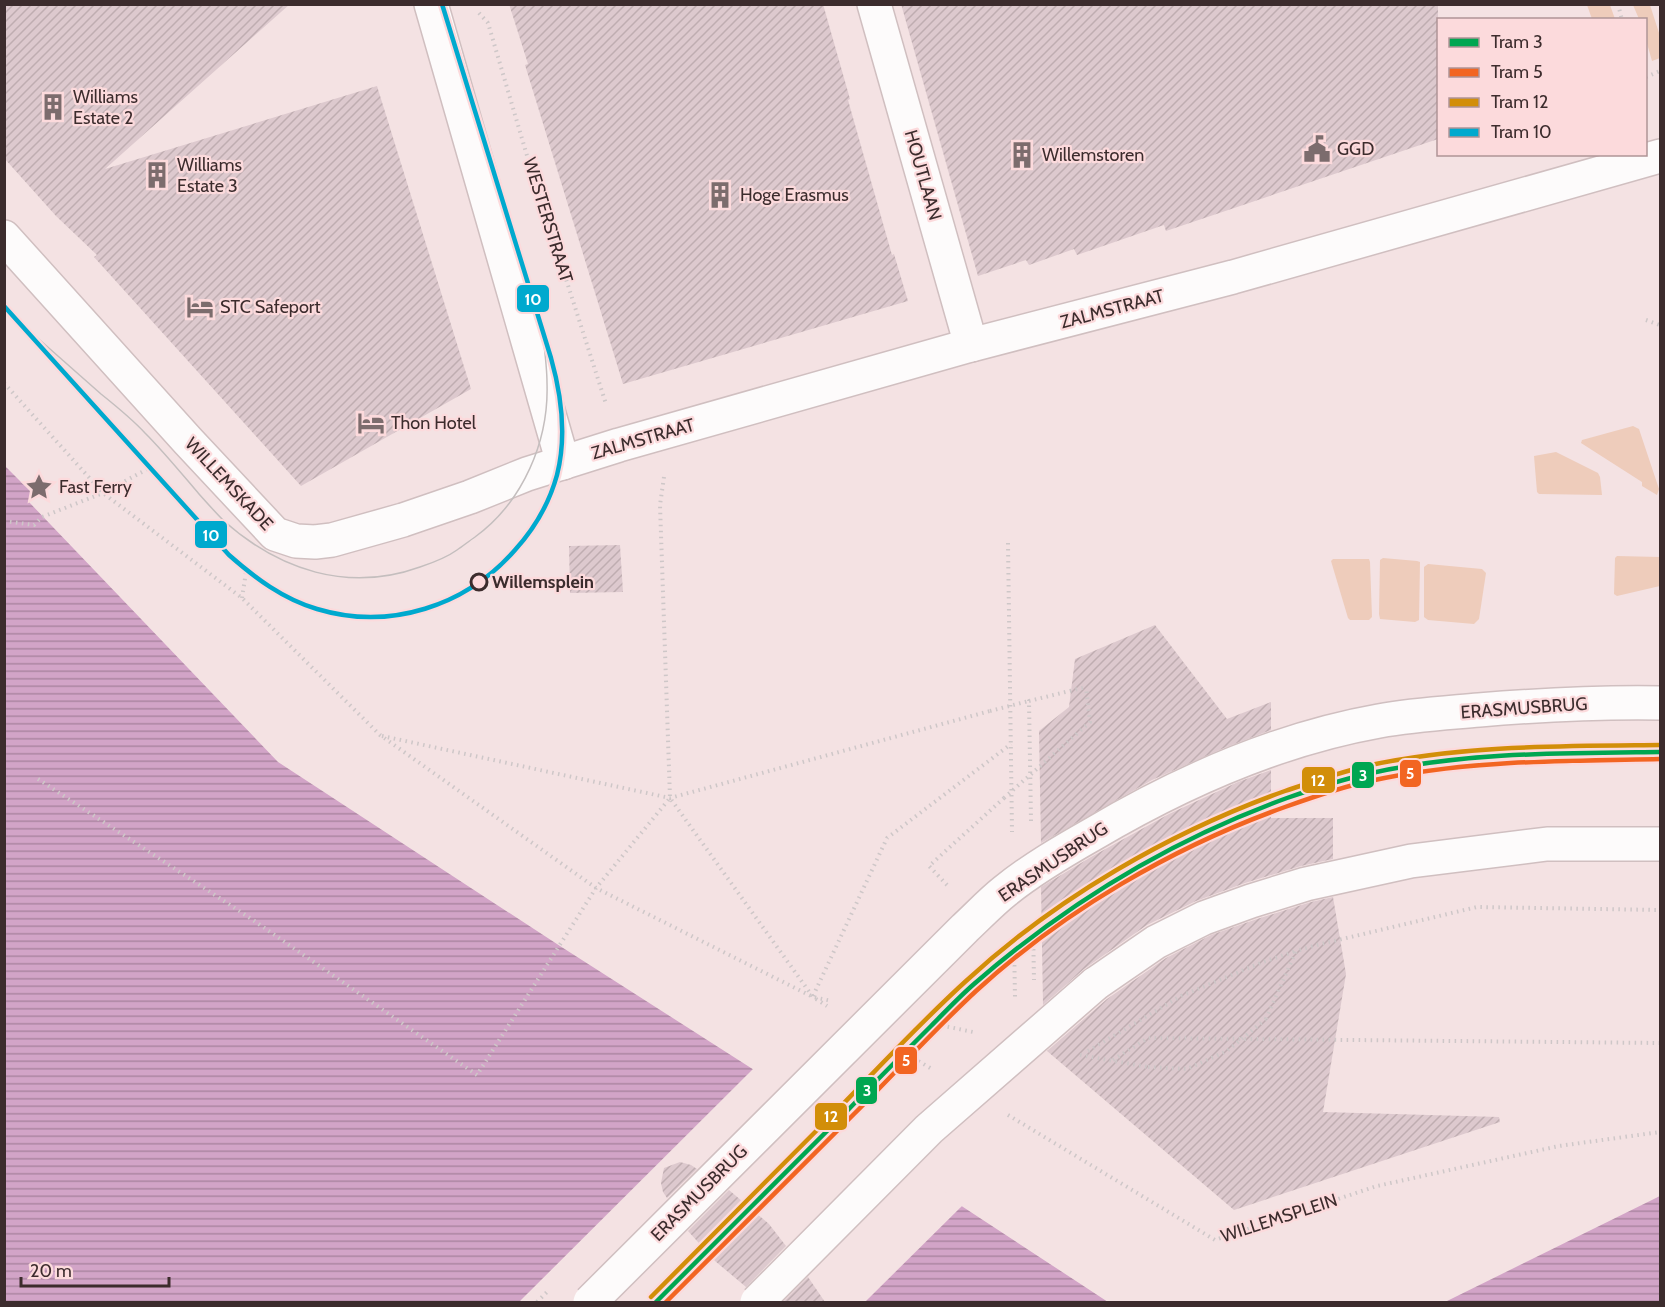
<svg xmlns="http://www.w3.org/2000/svg" width="1665" height="1307" font-family="Cabin,sans-serif">
<style>
.grass{fill:#ecb}
.water{fill:url(#water-rules)}
.pier{fill:#f4e2e3}
.building{fill:url(#building-hatch)}
.lines{fill:none;stroke-linecap:round;stroke-linejoin:round}
.minor-casing{stroke:#d0bfc0;stroke-width:36}
.secondary-casing{stroke:#d0bfc0;stroke-width:36}
.path{stroke:#cec7c8;stroke-width:4;stroke-dasharray:1.5 4.5;stroke-linecap:butt}
.minor{stroke:#fdfbfb;stroke-width:33}
.secondary{stroke:#fdfbfb;stroke-width:33}
.tram{stroke:#c4bebe;stroke-width:1.5}
.secondary-bridge-casing{stroke:#d0bfc0;stroke-width:36;stroke-linecap:butt}
.path-bridge{stroke:#cec7c8;stroke-width:4;stroke-dasharray:1.5 4.5;stroke-linecap:butt}
.secondary-bridge{stroke:#fdfbfb;stroke-width:33}
.tram-1-casing{stroke:#fcdadc;stroke-width:9}
.tram-2-casing{stroke:#fcdadc;stroke-width:9}
.tram-3-casing{stroke:#fcdadc;stroke-width:9}
.tram-4-casing{stroke:#fcdadc;stroke-width:9}
.tram-1{stroke:#00a651;stroke-width:4.5}
.tram-2{stroke:#f26522;stroke-width:4.5}
.tram-3{stroke:#d28e09;stroke-width:4.5}
.tram-4{stroke:#00a9ce;stroke-width:4.5}
.stop-dot{fill:#fcdadc;stroke:#3c2c2d;stroke-width:3}
.labels{text-anchor:middle;dominant-baseline:central;stroke-width:4.5;stroke-linejoin:round;paint-order:stroke}
.poi-label{font-size:18px;fill:#3c2c2d;stroke:#fcdadc;text-anchor:start}
.street-label{font-size:18px;fill:#3c2c2d;stroke:#fcdadc}
.stop-label{font-size:18px;font-weight:bold;fill:#3c2c2d;stroke:#fcdadc;text-anchor:start}
.line-badge{stroke:#fcdadc;stroke-width:2}
.badge-label{font-size:16px;text-anchor:middle;font-weight:bold;fill:#fff}
</style>
<defs>
<pattern id="water-rules" width="6" height="5" patternUnits="userSpaceOnUse" patternTransform="scale(1.5)"><rect width="6" height="5" fill="#d2a4c7"/><path d="M0 2.5h6" fill="none" stroke="#ac86a2"/></pattern>
<pattern id="building-hatch" width="6" height="6" patternUnits="userSpaceOnUse" patternTransform="scale(1.5)"><rect width="6" height="6" fill="#ddc9ce"/><path d="M-1 1l2-2M0 6l6-6M5 7l2-2" fill="none" stroke="#bfadb1"/></pattern>
</defs>
<rect width="100%" height="100%" fill="#f4e2e3"/>
<g class="grass">
<path d="M1587,5H1610L1615,19H1592Z"/>
<path d="M1633,5H1650L1660,36V58L1652,61L1646,40V20L1639,19Z"/>
<path d="M1633,426L1639,429L1659,489L1657,495L1642,486V482L1581,443L1582,440Z"/>
<path d="M1556,452L1598,473L1600,477L1602,495L1539,494L1537,492L1534,456Z"/>
<path d="M1617,556L1660,557V586L1617,596L1614,594L1615,558Z"/>
<path d="M1383,558L1417,561L1420,562L1419,620L1415,622L1380,619L1379,614L1380,560Z"/>
<path d="M1333,559H1369L1370,562L1372,617L1369,620H1350L1348,618L1331,561Z"/>
<path d="M1428,564L1482,569L1486,573L1479,619L1474,624L1428,620L1424,617V567Z"/>
</g>
<g class="water">
<path d="M4,465L33,494L28,501L278,762L560,946L751,1068L1108,1302H5Z"/>
<path d="M1660,1196V1302H1445Z"/>
</g>
<path class="pier" d="M755,1067L964,1204L865,1302H519Z"/>
<g class="building">
<path d="M4,4H290L105,169L377,86L471,389L301,486L94,257L97,255L56,216L4,158Z"/>
<path d="M509,4H823L850,99L848,100L892,255L894,254L908,301L623,384L525,65L528,64Z"/>
<path d="M901,4H1438V139L1166,231L1164,225L1077,255L1074,249L1029,265L1026,260L978,276Z"/>
<path d="M620,545L623,592L570,593L569,546Z"/>
<path d="M1155,625L1227,719L1271,702V730L1224,748L1152,780L1041,843L1039,731L1069,707L1075,659Z"/>
<path d="M1271,770V818H1333V859L1301,866L1245,883L1196,901L1147,925L1084,969L1043,1005L1041,887L1091,857L1169,814L1238,782Z"/>
<path d="M1333,897L1346,974L1323,1112L1499,1117L1500,1122L1234,1210L1047,1051L1107,999L1166,958L1211,935L1257,919L1311,902Z"/>
<path d="M680,1162L691,1165L697,1169L667,1198L663,1192L661,1183L664,1168Z"/>
<path d="M729,1190L769,1224L786,1246L746,1287L715,1261L688,1231Z"/>
<path d="M808,1277L825,1302H783Z"/>
</g>
<g class="lines">
<defs>
<g id="minor">
<path d="M431,4L563,463"/>
<path d="M874,4L971,345"/>
<path d="M4,237L188,441L275,534L296,541L315,542L332,540L403,520L470,497L527,474L619,445L971,345L1233,277L1660,156"/>
</g>
<path id="secondary" d="M1095,984L1156,942L1204,918L1251,901L1306,884L1411,861L1547,844H1660"/>
</defs>
<use href="#minor" class="minor-casing"/>
<use href="#secondary" class="secondary-casing"/>
<g class="path">
<path d="M1618,4L1622,20"/>
<path d="M479,13L488,23L533,176L606,404"/>
<path d="M1646,77L1660,71"/>
<path d="M1646,320L1660,325"/>
<path d="M4,383L103,493L242,598L380,735L596,888L813,997L832,1001"/>
<path d="M664,477L660,505L670,798L813,997L827,1006"/>
<path d="M4,521L34,525L42,517L103,493L153,466"/>
<path d="M1008,543L1012,832"/>
<path d="M242,598L246,572L249,568"/>
<path d="M382,736L670,798L990,711"/>
<path d="M38,779L253,920L477,1075L596,888L670,798"/>
<path d="M1031,821L1029,701L1086,687"/>
<path d="M947,885L929,866L1004,798"/>
<path d="M1033,925L1034,980"/>
<path d="M1014,941L1015,997"/>
<path d="M813,996L887,838L1011,744"/>
<path d="M1266,1019L1296,951L1317,945L1477,907L1660,910"/>
<path d="M930,1023L973,1032"/>
<path d="M903,1052L932,1069"/>
<path d="M1080,1055L1148,1067"/>
<path d="M1113,1060L1148,1038L1660,1043"/>
<path d="M1008,1115L1215,1240L1377,1186L1559,1146L1660,1132"/>
</g>
<use href="#minor" class="minor"/>
<use href="#secondary" class="secondary"/>
<path class="tram" d="M16,319C44,344 73,369 101,394C116,406 132,419 145,433C164,452 181,473 199,494C207,503 215,512 224,521C279,570 348,593 420,567C432,563 446,558 457,550C463,546 469,541 475,537C523,502 549,441 547,383C547,365 544,346 542,328"/>
<defs>
<g id="secondary-bridge">
<path d="M590,1302L965,928C978,916 991,902 1005,891C1032,869 1063,851 1093,834C1181,782 1278,739 1379,721C1412,715 1446,713 1479,710C1540,705 1600,702 1660,703"/>
<path d="M757,1302L929,1129L1095,984"/>
</g>
</defs>
<use href="#secondary-bridge" class="secondary-bridge-casing"/>
<g class="path-bridge">
<path d="M990,711L1029,701"/>
<path d="M1004,798L1090,722L1086,687"/>
<path d="M1088,1051L1181,996L1263,962L1296,951"/>
<path d="M1148,1067L1187,1069L1227,1051L1266,1019"/>
<path d="M537,1302L548,1291"/>
</g>
<use href="#secondary-bridge" class="secondary-bridge"/>
<defs>
<path id="tram-1" d="M656,1302C720,1238 783,1175 847,1111C875,1082 903,1054 931,1026C945,1012 959,997 974,984C1067,903 1171,840 1287,798C1313,789 1340,780 1367,774C1463,752 1563,753 1660,752"/>
<path id="tram-2" d="M666,1302C729,1239 792,1176 855,1113C895,1073 934,1030 976,991C1065,910 1173,847 1285,807C1313,797 1341,787 1370,781C1465,760 1564,761 1660,759"/>
<path id="tram-3" d="M651,1297C715,1233 778,1169 842,1105C883,1063 923,1020 966,981C1056,898 1170,832 1285,791C1312,782 1338,773 1366,766C1461,745 1562,746 1660,745"/>
<path id="tram-4" d="M4,306L229,555C255,578 283,599 317,609C390,631 466,606 515,550C535,528 549,504 557,475C567,436 562,397 551,358L442,4"/>
</defs>
<use href="#tram-1" class="tram-1-casing"/>
<use href="#tram-2" class="tram-2-casing"/>
<use href="#tram-3" class="tram-3-casing"/>
<use href="#tram-4" class="tram-4-casing"/>
<use href="#tram-1" class="tram-1"/>
<use href="#tram-2" class="tram-2"/>
<use href="#tram-3" class="tram-3"/>
<use href="#tram-4" class="tram-4"/>
</g>
<defs>
<symbol id="building-bare" viewBox="-9 -9 18 18"><path d="M-4-6H4V6H1V3H-1V6H-4ZM-2.5-4.3h1.7v1.8h-1.7ZM.8-4.3h1.7v1.8H.8ZM-2.5-1h1.7V.8h-1.7ZM.8-1h1.7V.8H.8Z" fill="#7c6c6d" stroke="#fcdadc" stroke-width="2.5" paint-order="stroke"/></symbol>
<symbol id="civic-bare" viewBox="-9 -9 18 18"><path d="M-.6-6.5H3V-4.5H.6V-3L4-1V1h2V6H-6V1h2V-1L-.6-3ZM-1.2 2.5V6h2.4V2.5Z" fill="#7c6c6d" stroke="#fcdadc" stroke-width="2.5" paint-order="stroke"/></symbol>
<symbol id="hotel-bare" viewBox="-9 -9 18 18"><path d="M-6-4.5h1.5V1H6V5H4.5V3h-9V5H-6ZM-4 0a1.8 1.8 0 1 1 3.6 0ZM.5 0V-2.5h3Q6-2.5 6 0Z" fill="#7c6c6d" stroke="#fcdadc" stroke-width="2.5" paint-order="stroke"/></symbol>
<symbol id="sight-bare" viewBox="-9 -9 18 18"><path d="M0-6L1.8-2.2L6-1.7L2.9 1.2L3.7 5.4L0 3.3L-3.7 5.4L-2.9 1.2L-6-1.7L-1.8-2.2Z" fill="#7c6c6d" stroke="#fcdadc" stroke-width="2.5" paint-order="stroke"/></symbol>
</defs>
<g fill-rule="evenodd">
<use href="#building-bare" x="34" y="88" width="38" height="38"/>
<use href="#civic-bare" x="1298" y="130" width="38" height="38"/>
<use href="#building-bare" x="1003" y="136" width="38" height="38"/>
<use href="#building-bare" x="138" y="156" width="38" height="38"/>
<use href="#building-bare" x="701" y="176" width="38" height="38"/>
<use href="#hotel-bare" x="181" y="288" width="38" height="38"/>
<use href="#hotel-bare" x="352" y="404" width="38" height="38"/>
<use href="#sight-bare" x="20" y="468" width="38" height="38"/>
</g>
<circle class="stop-dot" cx="479" cy="582" r="8"/>
<g class="labels">
<g class="poi-label">
<text x="73" y="97">Williams<tspan x="73" dy="21">Estate 2</tspan></text>
<text x="1337" y="149">GGD</text>
<text x="1042" y="155">Willemstoren</text>
<text x="177" y="165">Williams<tspan x="177" dy="21">Estate 3</tspan></text>
<text x="740" y="195">Hoge Erasmus</text>
<text x="220" y="307">STC Safeport</text>
<text x="391" y="423">Thon Hotel</text>
<text x="59" y="487">Fast Ferry</text>
</g>
<g class="street-label">
<text transform="translate(923 175) rotate(74)">HOUTLAAN</text>
<text transform="translate(548 220) rotate(73)">WESTERSTRAAT</text>
<text transform="translate(1112 309) rotate(-15)">ZALMSTRAAT</text>
<text transform="translate(643 439) rotate(-16)">ZALMSTRAAT</text>
<text transform="translate(229 484) rotate(47)">WILLEMSKADE</text>
<text transform="translate(1524 708) rotate(-4)">ERASMUSBRUG</text>
<text transform="translate(1053 862) rotate(-34)">ERASMUSBRUG</text>
<text transform="translate(699 1193) rotate(-45)">ERASMUSBRUG</text>
<text transform="translate(1279 1218) rotate(-18)">WILLEMSPLEIN</text>
</g>
<g class="stop-label">
<text x="492" y="582">Willemsplein</text>
</g>
</g>
<g class="line-badge">
<rect x="516" y="284" width="34" height="29" rx="6" fill="#00a9ce"/>
<rect x="194" y="520" width="34" height="29" rx="6" fill="#00a9ce"/>
<rect x="1399" y="759" width="23" height="29" rx="6" fill="#f26522"/>
<rect x="1351" y="761" width="24" height="28" rx="6" fill="#00a651"/>
<rect x="1301" y="766" width="35" height="28" rx="6" fill="#d28e09"/>
<rect x="894" y="1046" width="24" height="29" rx="6" fill="#f26522"/>
<rect x="855" y="1076" width="23" height="29" rx="6" fill="#00a651"/>
<rect x="814" y="1102" width="34" height="29" rx="6" fill="#d28e09"/>
</g>
<g class="badge-label">
<text x="533" y="305">10</text>
<text x="211" y="541">10</text>
<text x="1410" y="779">5</text>
<text x="1363" y="781">3</text>
<text x="1318" y="786">12</text>
<text x="906" y="1066">5</text>
<text x="867" y="1096">3</text>
<text x="831" y="1122">12</text>
</g>
<rect width="1665" height="1307" fill="none" stroke="#3c2c2d" stroke-width="12"/>
<rect x="1437" y="18" width="210" height="138" fill="#fcdadc" stroke="#af9496" stroke-width="1.5"/>
<rect x="1449" y="38" width="30" height="9" fill="#00a651" stroke="#af9496" stroke-width="1.5"/>
<text x="1491" y="48" font-size="18" fill="#3c2c2d">Tram 3</text>
<rect x="1449" y="68" width="30" height="9" fill="#f26522" stroke="#af9496" stroke-width="1.5"/>
<text x="1491" y="78" font-size="18" fill="#3c2c2d">Tram 5</text>
<rect x="1449" y="98" width="30" height="9" fill="#d28e09" stroke="#af9496" stroke-width="1.5"/>
<text x="1491" y="108" font-size="18" fill="#3c2c2d">Tram 12</text>
<rect x="1449" y="128" width="30" height="9" fill="#00a9ce" stroke="#af9496" stroke-width="1.5"/>
<text x="1491" y="138" font-size="18" fill="#3c2c2d">Tram 10</text>
<path d="M21 1277v9h148v-9" fill="none" stroke="#3c2c2d" stroke-width="3"/>
<text x="30" y="1277" font-size="18" fill="#3c2c2d" stroke="#fcdadc" stroke-width="4.5" paint-order="stroke">20 m</text>
</svg>
